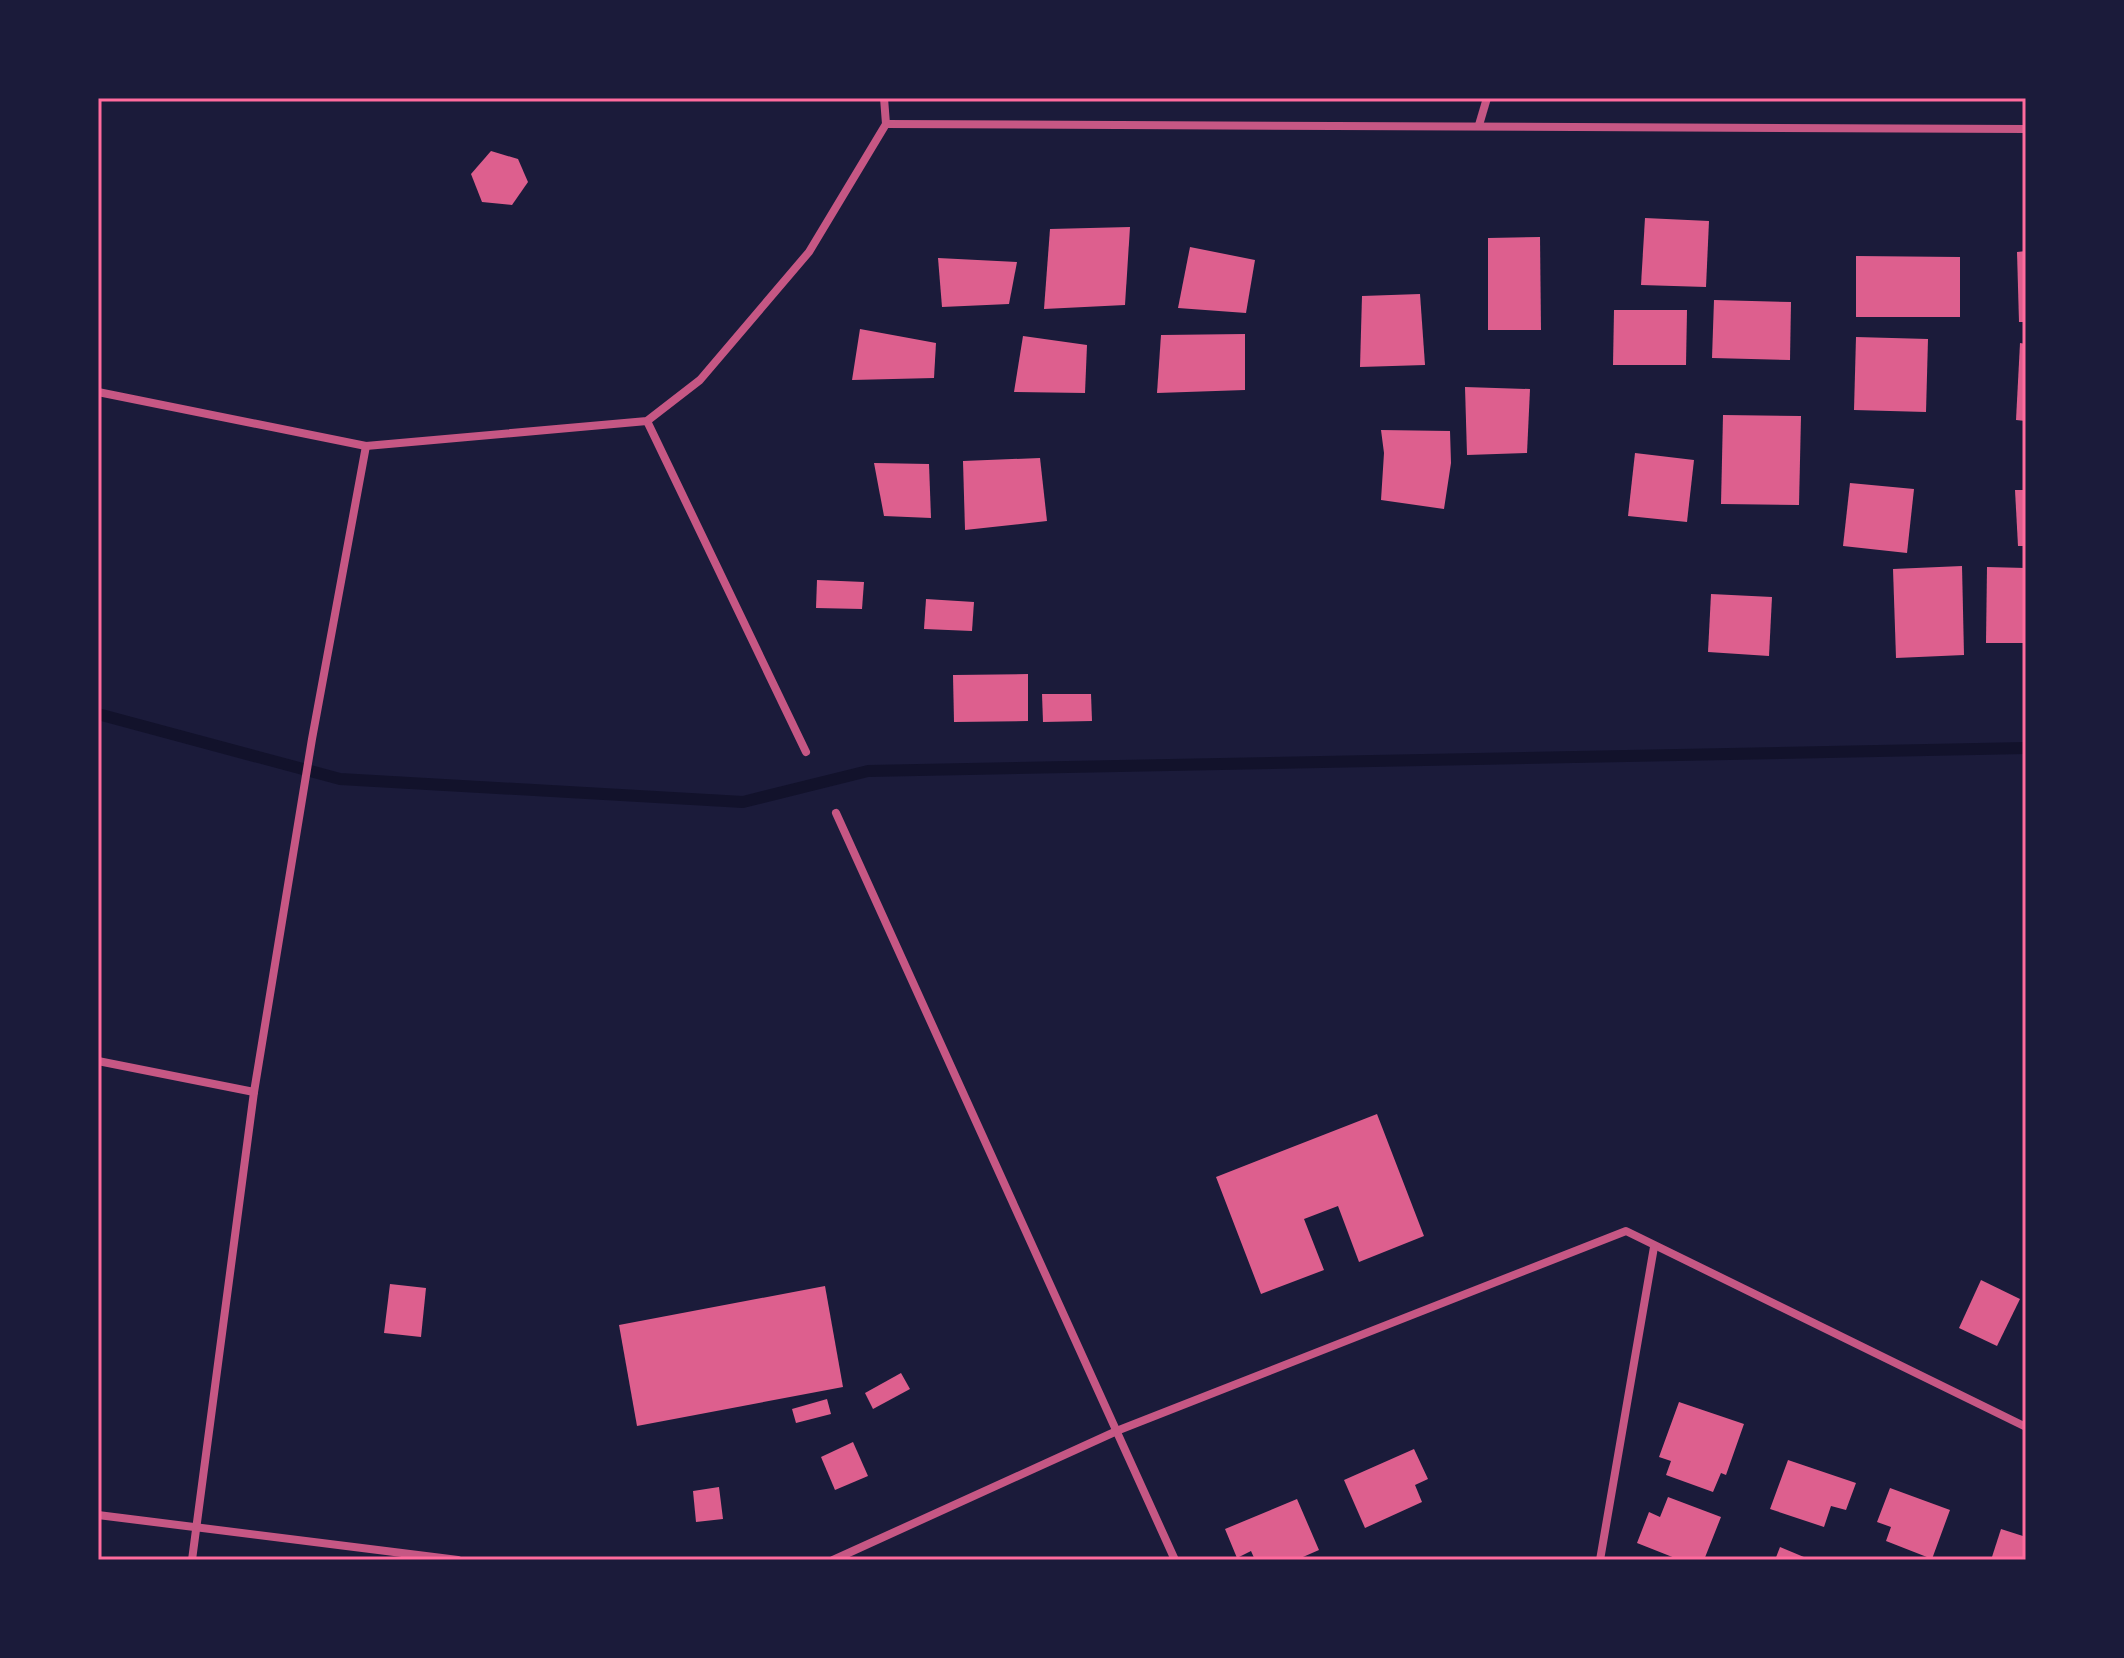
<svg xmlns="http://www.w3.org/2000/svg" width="2124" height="1658" font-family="'Fira Sans',sans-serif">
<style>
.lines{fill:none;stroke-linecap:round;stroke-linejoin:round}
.stream{stroke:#12122b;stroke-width:12}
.building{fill:#dd5f8e}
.minor{stroke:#c65784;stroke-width:8}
.neatline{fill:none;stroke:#ff6b9d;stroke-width:3}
</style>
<rect width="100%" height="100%" fill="#1b1b3a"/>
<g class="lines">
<path class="stream" d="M98,714L340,779L743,802L868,771L2026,748"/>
</g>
<g class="building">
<path d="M491,151L518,159L528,182L512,205L482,202L471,174Z"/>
<path d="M1645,218L1709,221L1706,287L1641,285Z"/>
<path d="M1130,227L1125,305L1044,309L1050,229Z"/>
<path d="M1540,237L1541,330H1488V238Z"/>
<path d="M1190,247L1255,260L1246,313L1178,308Z"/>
<path d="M2026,251V322H2019L2017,252Z"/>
<path d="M1856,256L1960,257V317H1856Z"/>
<path d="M938,258L1017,262L1009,304L942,307Z"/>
<path d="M1420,294L1425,365L1360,367L1362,296Z"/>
<path d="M1714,300L1791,302L1790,360L1712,358Z"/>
<path d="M1614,310H1687L1686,365H1613Z"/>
<path d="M860,329L936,343L934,378L852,380Z"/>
<path d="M1245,334V390L1157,393L1161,335Z"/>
<path d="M1023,336L1087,345L1085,393L1014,392Z"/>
<path d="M1856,337L1928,339L1926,412L1854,410Z"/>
<path d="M2020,343L2026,344V421L2016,420Z"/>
<path d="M1465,387L1530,389L1527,453L1467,455Z"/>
<path d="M1723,415L1801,416L1799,505L1721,504Z"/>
<path d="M1381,430L1450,431L1451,463L1444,509L1381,500L1384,453Z"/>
<path d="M1635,453L1694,460L1687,522L1628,516Z"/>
<path d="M1040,458L1047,521L965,530L963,461Z"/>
<path d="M874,463L929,464L931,518L884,516Z"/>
<path d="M1850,483L1914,489L1907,553L1843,546Z"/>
<path d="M2015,490H2026V546H2018Z"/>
<path d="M1962,566L1964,655L1896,658L1893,569Z"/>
<path d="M1987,567L2026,568V643H1986Z"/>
<path d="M817,580L864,582L862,609L816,608Z"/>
<path d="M1711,594L1772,597L1769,656L1708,652Z"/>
<path d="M926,599L974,602L972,631L924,629Z"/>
<path d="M1028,674V721L954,722L953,675Z"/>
<path d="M1042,694H1091L1092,721L1043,722Z"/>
<path d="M1377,1114L1424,1236L1359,1262L1338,1206L1304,1219L1324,1270L1261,1294L1216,1177Z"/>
<path d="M1981,1280L2020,1299L1997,1346L1959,1328Z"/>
<path d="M390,1284L426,1288L421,1337L384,1333Z"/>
<path d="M825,1286L843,1387L637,1426L619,1325Z"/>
<path d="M901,1373L910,1389L873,1409L865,1393Z"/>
<path d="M827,1399L831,1414L796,1423L792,1409Z"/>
<path d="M1679,1402L1744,1424L1726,1475L1721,1473L1713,1492L1666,1475L1671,1461L1659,1457Z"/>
<path d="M853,1442L868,1476L835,1490L821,1457Z"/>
<path d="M1414,1449L1428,1479L1415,1485L1422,1502L1365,1528L1344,1480Z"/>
<path d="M1788,1460L1856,1483L1846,1510L1831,1506L1824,1527L1770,1509Z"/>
<path d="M719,1487L723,1519L696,1522L693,1491Z"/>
<path d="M1890,1488L1950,1510L1932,1559L1886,1541L1891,1527L1877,1522Z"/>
<path d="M1668,1497L1721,1517L1704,1560H1680L1637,1543L1649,1512L1660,1517Z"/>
<path d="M1297,1499L1319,1550L1296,1560H1255L1251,1551L1237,1558L1225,1529Z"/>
<path d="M2001,1529L2026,1537V1560H1991Z"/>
<path d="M1780,1547L1811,1560H1775Z"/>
</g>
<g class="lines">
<g class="minor">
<path d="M886,124L2026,129"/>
<path d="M1479,125L1487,98"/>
<path d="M98,392L366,446L647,421L700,380L809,252L886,124L884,98"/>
<path d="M647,421L806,752"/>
<path d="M836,813L1175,1560"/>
<path d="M98,1061L254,1092"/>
<path d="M98,1515L458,1560"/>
<path d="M192,1560L254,1092L312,739L366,446"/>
<path d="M833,1560L1119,1430L1626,1231L2026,1427"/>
<path d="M1600,1560L1654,1247"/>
</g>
</g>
<rect width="2124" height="1658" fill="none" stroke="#1b1b3a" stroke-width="200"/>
<rect x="100" y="100" width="1924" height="1458" class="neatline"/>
</svg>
